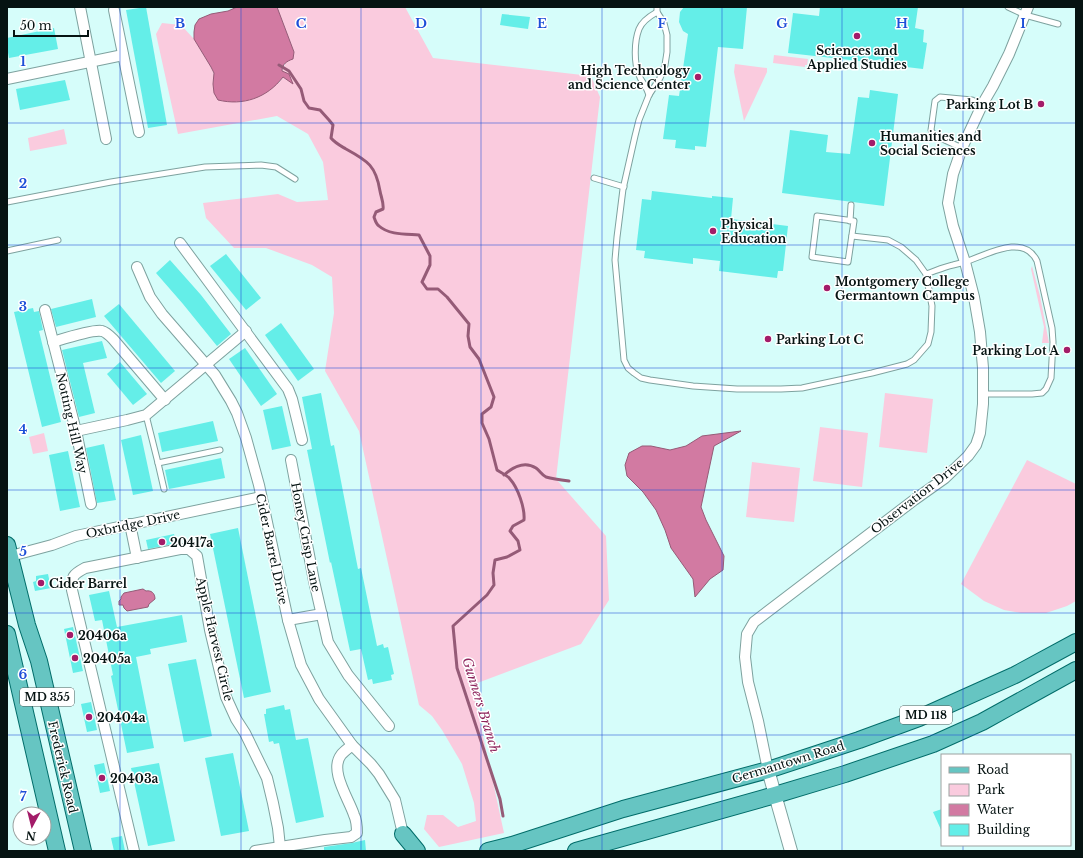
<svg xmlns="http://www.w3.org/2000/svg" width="1083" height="858" font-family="'Libre Baskerville',serif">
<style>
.green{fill:#facbde}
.water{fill:#d27aa2;stroke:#955b77}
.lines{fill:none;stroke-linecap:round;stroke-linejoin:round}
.stream{stroke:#955b77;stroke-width:3}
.building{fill:#64eee8}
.service-casing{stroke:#7ea29f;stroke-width:7}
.minor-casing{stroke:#7ea29f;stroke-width:12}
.tertiary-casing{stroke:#7ea29f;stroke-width:14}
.primary-casing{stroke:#026d6a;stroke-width:18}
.service{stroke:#fff;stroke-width:5}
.minor{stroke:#fff;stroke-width:10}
.tertiary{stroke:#fff;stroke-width:12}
.primary{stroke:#66c5c2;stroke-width:16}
.grid{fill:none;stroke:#1d4ed8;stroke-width:1;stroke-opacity:0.55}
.poi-dot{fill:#a31c69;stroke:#fff;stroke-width:1.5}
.labels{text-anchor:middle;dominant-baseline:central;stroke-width:3;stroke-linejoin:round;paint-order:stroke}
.shield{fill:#fff;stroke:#515a59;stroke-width:1}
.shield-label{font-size:11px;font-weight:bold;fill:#061312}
.poi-label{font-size:12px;font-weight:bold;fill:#061312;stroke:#fff;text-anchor:start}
.street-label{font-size:12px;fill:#061312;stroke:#fff}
.water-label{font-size:13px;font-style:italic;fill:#8e255d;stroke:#fff}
.grid-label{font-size:13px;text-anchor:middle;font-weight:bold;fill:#1d4ed8;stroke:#fff;stroke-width:3;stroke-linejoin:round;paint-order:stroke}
</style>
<rect width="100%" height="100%" fill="#d6fdfa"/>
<g class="green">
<path d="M277,7H405L433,58L591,76L600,97L556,479L606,536L609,600L581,644L472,685L504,833L439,847L424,829L427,815H443L458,827L476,821L474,803L462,764L442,730L432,716L419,705L359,431L325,371L334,313L332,277L312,265L266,248H234L206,218L203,203L278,194L297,202L328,200L323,162L308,134L277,116L178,134L156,34L162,23L181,25L194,39L211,67L214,74L213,84L279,83L283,77L292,83L282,71L286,62L294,52Z"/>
<path d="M774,55L808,59L807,65H805V67L773,63Z"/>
<path d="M735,64L767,68V72L744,121L734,72Z"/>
<path d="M64,129L67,144L30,151L28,138Z"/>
<path d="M1032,266L1040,296L1049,343H1042L1044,327L1031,269Z"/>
<path d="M885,393L933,399L927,453L879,447Z"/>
<path d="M820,427L868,433L862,487L813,481Z"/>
<path d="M44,433L48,451L33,454L29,437Z"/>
<path d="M1027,460L1076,484V601L1067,606L1046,613H1021L1004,610L984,601L961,584Z"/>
<path d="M752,462L800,468L794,522L746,517Z"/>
</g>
<g class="water">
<path d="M237,7H277L294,52L293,59C287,61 282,64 282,71L289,74L293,84L283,77C267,98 243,106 218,100L214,93L213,84L214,73L211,67L194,39V32L195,25L199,19L211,14L228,11Z"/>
<path d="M741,431L714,446L701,507L706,520L724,556L723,570L710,579L695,597L693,579L671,548L665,530L656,510L643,492L627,476L625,465L629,453L642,446H651L670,450L686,446L702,436Z"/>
<path d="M143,589L146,591C151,590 155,593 155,599L149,604L148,607L127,611L124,608L123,605H119V601L121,599V597L124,593Z"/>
</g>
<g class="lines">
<g class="stream">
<path d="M279,65L289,71L301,89L304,101L309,108L320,110L329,120L333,125L331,138C335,143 341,146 346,149C368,161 376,166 380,191C381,197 384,203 383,209L376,212L374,217C375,220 376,224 379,226C389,235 406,234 419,235L430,256V265L422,282L427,289H438L447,297L469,324L468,336L470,347L479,359L494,397L491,407L482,414V423L489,439L497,470C501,473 507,475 510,479C518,488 525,508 524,520L513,526L510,531L518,541L520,550L507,557L495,560L493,573L494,585L487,595L453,626L457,668L500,799L503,816"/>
<path d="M504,475C514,466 525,461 536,468C540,471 542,475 546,477C553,479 561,480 569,481"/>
</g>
</g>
<g class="building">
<path d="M146,7L167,125L148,128L126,10Z"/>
<path d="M684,7H747L743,49L718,47L706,147L695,146V150L675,148L676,140L663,139L669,95L679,96L688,34L683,31L679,22L680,12Z"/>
<path d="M820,7H918L915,28L924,30L923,42L927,43L923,69L881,64V59L868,62L788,53L793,13L819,16Z"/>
<path d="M502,14L530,17L528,29L500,25Z"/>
<path d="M54,28L58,49L9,58L7,47V38Z"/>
<path d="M65,80L70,100L20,110L16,89Z"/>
<path d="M870,90L898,94L884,206L782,193L790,130L828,135L826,152L850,154L858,97L869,98Z"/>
<path d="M652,191L712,198V196L733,198L731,219L788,226L783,271H778L777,278L719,271L720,261L693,258V264L644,258L645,251L636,250L642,199L651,200Z"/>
<path d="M226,254L261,298L246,310L210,266Z"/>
<path d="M170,260L201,295L231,334L217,346L183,304L156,273Z"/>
<path d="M92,299L96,317L56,327L51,309Z"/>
<path d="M119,304L175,371L161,383L104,316Z"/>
<path d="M33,308L34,312L39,311L43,330L39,331L61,422L42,427L14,312Z"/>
<path d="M281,323L314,369L298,381L265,335Z"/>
<path d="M102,341L107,358L83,363L95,413L79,417L62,350Z"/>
<path d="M245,348L277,394L261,406L229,359Z"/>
<path d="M120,362L147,394L133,405L107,374Z"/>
<path d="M321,393L331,446L334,445L358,569L361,568L377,646L383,644L384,648L388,647L394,674L391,675L392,680L373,684L372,679L368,680L361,649L350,651L331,562L330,563L307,450L312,449L302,397Z"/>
<path d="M282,406L291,446L272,450L263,410Z"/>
<path d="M213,421L218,441L162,452L158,433Z"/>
<path d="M141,435L153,491L133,495L121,440Z"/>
<path d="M104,444L116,500L97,503L86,448Z"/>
<path d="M68,451L80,507L60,511L49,455Z"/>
<path d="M221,458L225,478L169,489L165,470Z"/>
<path d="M238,528L271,692L244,698L210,534Z"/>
<path d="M174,534L177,543L148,549L146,540Z"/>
<path d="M48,574L51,588L35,591L33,582L36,581V576Z"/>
<path d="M109,591L117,627L182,615L187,642L150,649L151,654L136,657L154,748L127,753L111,676L113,675L102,620L95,621L89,595Z"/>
<path d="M73,627L83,671L73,673L64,629Z"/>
<path d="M196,659L212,736L184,742L168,664Z"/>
<path d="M91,702L97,730L87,732L81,704Z"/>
<path d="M284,705L285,710L290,709L296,740L308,738L324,817L296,823L279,743L274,744L273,741L269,742L264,714H266V709Z"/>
<path d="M233,753L249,831L221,836L205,758Z"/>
<path d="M104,763L110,791L100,793L94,765Z"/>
<path d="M159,763L175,841L148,846L131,768Z"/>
<path d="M942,809V832L933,812Z"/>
<path d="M122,836L125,851H114L111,838Z"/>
<path d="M365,840L366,851H324V847L352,843L356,842Z"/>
</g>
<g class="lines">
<defs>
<g id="service">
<path d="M657,7V12L664,23L667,35V52L665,65L660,78L649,95L639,120L635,136L623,189L617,237L615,260L624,360L628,368L634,373L641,378L650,380L693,386L737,389H781L802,388L872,373L907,364L914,360L928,344L931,332L932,306L926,274L916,260L901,247L888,240L852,236"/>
<path d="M1008,7L1025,15L1058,24"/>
<path d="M649,95C648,92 647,89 645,86C643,82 640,79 639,75C634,63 634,42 639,29C642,21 650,16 657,12"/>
<path d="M962,148L934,135L931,130L935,101L940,97L972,100L982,105"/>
<path d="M594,178L624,187"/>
<path d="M7,202L111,182L205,167L261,165L276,167L295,179"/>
<path d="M817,216L854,221L848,262L812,257Z"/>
<path d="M850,221L851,205"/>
<path d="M7,251L58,240"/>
<path d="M926,274C935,271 944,267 953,265C957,264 961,263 965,262C985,256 1023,232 1037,261L1052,328L1053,342L1051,378L1046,389L1042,393L1032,394H983"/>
<path d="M146,415L158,463L164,489"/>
<path d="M158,463L220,450"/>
</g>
<g id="minor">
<path d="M80,7L106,139"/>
<path d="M114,10L139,132"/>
<path d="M7,79L123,55"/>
<path d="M180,243L288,389L292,399L302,440"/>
<path d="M137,267L150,297L162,314L215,375L231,401L237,413L246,438L259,485L288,620L301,665L319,699L352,745L371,764L379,774L395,800L403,834"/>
<path d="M45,310L76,431L91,504"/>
<path d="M53,342C63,339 93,329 102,331C106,332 110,336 113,339L165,400"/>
<path d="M76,431L127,420L146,415L246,331"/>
<path d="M291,460L314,581L328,642L348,675L389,726"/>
<path d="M130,524L137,558"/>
<path d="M7,557L52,545L76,536L261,497"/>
<path d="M288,620L322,614"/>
<path d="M768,770L758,721L748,682L745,657L747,634L754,622L914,500L945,478L968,456L976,445L980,433L983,404V368L980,332L974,297L965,262L953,226L948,203L953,174L962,148L982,105L993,86L1009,54L1028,7"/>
<path d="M134,851L72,590C72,576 72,575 85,568L180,549H189L197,556L210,630L226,697L236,719L245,733L267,778L273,803L278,828L280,847"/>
<path d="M255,851L325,840L351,837L357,833C357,827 357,821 354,815C349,799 329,771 341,755C344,751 349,748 352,745"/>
</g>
<path id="tertiary" d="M768,770L791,851"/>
<g id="primary">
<path d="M7,545L27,625L39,661L83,851"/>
<path d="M7,634L57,851"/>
<path d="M403,834L417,851"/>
<path d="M488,851L512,845L623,809L768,770L859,740L919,718L1015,675L1076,642"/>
<path d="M576,851L775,795L845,774L933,744L982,722L1076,670"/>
</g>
</defs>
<use href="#service" class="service-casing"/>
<use href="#minor" class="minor-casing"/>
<use href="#tertiary" class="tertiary-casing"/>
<use href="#primary" class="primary-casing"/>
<use href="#service" class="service"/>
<use href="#minor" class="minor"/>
<use href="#tertiary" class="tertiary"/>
<use href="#primary" class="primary"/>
</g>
<path class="grid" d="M120,7V851M241,7V851M361,7V851M481,7V851M602,7V851M722,7V851M842,7V851M963,7V755M7,123H1076M7,245H1076M7,368H1076M7,490H1076M7,613H1076M7,735H1076M963,845V851"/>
<g class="poi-dot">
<circle cx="857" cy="36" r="4"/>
<circle cx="698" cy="77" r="4"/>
<circle cx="1041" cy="104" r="4"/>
<circle cx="872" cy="143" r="4"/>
<circle cx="713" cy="231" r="4"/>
<circle cx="827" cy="288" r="4"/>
<circle cx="768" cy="339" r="4"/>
<circle cx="1067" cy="350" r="4"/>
<circle cx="162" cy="542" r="4"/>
<circle cx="41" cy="583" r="4"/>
<circle cx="70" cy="635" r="4"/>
<circle cx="75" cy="658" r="4"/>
<circle cx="89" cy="717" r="4"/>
<circle cx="102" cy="778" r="4"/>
</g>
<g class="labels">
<g class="shield">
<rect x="20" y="688" width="54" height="18" rx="3"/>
<rect x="900" y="706" width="52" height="18" rx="3"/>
</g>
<g class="shield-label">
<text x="47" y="697">MD 355</text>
<text x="926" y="715">MD 118</text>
</g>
<g class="poi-label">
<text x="857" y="50" text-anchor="middle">Sciences and<tspan x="857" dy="14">Applied Studies</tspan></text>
<text x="690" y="70" text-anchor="end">High Technology<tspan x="690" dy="14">and Science Center</tspan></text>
<text x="1033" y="104" text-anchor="end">Parking Lot B</text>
<text x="880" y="136">Humanities and<tspan x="880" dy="14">Social Sciences</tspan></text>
<text x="721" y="224">Physical<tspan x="721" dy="14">Education</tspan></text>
<text x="835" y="281">Montgomery College<tspan x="835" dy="14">Germantown Campus</tspan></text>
<text x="776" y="339">Parking Lot C</text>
<text x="1059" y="350" text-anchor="end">Parking Lot A</text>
<text x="170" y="542">20417a</text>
<text x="49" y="583">Cider Barrel</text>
<text x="78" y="635">20406a</text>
<text x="83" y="658">20405a</text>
<text x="97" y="717">20404a</text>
<text x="110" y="778">20403a</text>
</g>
<g class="street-label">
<text transform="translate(72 423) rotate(77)">Notting Hill Way</text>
<text transform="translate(917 496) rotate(-38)">Observation Drive</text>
<text transform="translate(133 524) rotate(-12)">Oxbridge Drive</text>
<text transform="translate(306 537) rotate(79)">Honey Crisp Lane</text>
<text transform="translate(272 549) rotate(78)">Cider Barrel Drive</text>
<text transform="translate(215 639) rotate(77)">Apple Harvest Circle</text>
<text transform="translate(788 762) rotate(-17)">Germantown Road</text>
<text transform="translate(63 767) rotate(77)">Frederick Road</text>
</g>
<g class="water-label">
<text transform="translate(481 705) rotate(73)">Gunners Branch</text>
</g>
</g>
<g class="grid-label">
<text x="180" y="28">B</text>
<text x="301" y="28">C</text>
<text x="421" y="28">D</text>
<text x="542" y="28">E</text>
<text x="662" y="28">F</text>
<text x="782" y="28">G</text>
<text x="902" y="28">H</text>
<text x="1023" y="28">I</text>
<text x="23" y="66">1</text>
<text x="23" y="188">2</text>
<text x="23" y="311">3</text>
<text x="23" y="434">4</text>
<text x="23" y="556">5</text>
<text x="23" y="679">6</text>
<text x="23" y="801">7</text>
</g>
<rect width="1083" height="858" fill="none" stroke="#061312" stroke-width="16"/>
<rect x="941" y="754" width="130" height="92" fill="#ffffff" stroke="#9ba1a0"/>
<rect x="949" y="767" width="20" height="6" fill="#66c5c2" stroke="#9ba1a0"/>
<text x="977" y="774" font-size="12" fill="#061312">Road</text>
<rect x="949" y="784" width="20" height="12" fill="#facbde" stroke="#9ba1a0"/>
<text x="977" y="794" font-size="12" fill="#061312">Park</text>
<rect x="949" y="804" width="20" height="12" fill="#d27aa2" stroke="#9ba1a0"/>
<text x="977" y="814" font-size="12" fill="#061312">Water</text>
<rect x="949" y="824" width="20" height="12" fill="#64eee8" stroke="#9ba1a0"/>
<text x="977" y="834" font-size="12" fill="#061312">Building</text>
<g transform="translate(32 826) rotate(187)"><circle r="19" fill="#ffffff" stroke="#9ba1a0"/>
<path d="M0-3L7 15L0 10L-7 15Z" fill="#a31c69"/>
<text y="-6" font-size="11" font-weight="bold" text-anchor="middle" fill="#061312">N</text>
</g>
<path d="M14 30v6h74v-6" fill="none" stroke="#061312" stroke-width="2"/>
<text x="20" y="30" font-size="12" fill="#061312" stroke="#ffffff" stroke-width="3" paint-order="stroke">50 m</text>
</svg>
